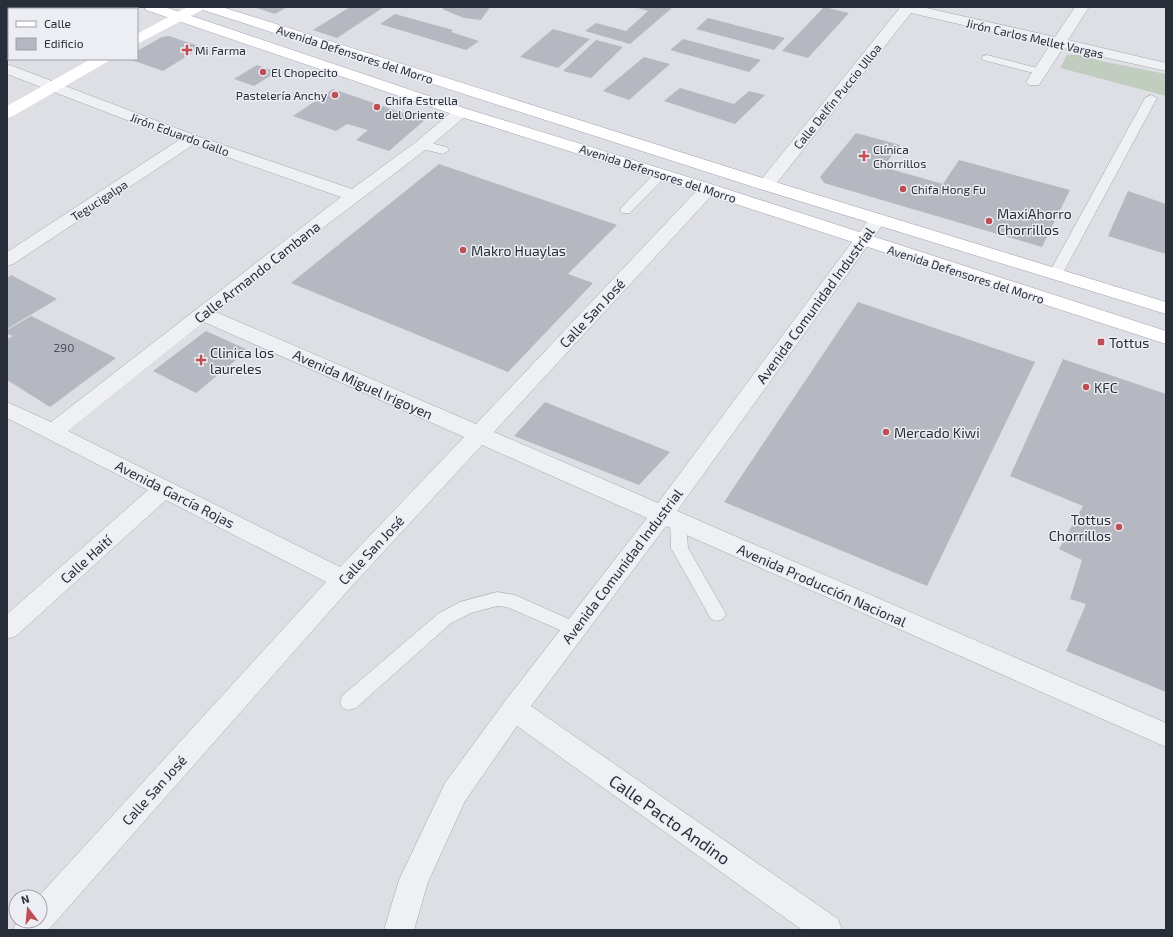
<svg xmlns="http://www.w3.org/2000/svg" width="1173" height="937" font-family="'Exo 2',sans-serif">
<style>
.green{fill:#c1cebf}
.building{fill:#b5b8c1}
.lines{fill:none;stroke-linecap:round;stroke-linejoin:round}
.lane-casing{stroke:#a3a6ae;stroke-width:1}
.street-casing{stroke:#a3a6ae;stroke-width:1}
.primary-casing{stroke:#9ea3b0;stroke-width:1}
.lane{fill:#eff0f4;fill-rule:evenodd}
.street{fill:#eff0f4;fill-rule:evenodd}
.secondary{fill:#fff;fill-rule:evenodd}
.primary{fill:#fff;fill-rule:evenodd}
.poi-dot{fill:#bf4d53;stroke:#eceef3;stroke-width:1.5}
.labels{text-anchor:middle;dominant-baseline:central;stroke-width:3;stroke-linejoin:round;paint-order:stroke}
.far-street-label{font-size:12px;fill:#282d3a;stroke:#eceef3}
.far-poi-label{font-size:12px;fill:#282d3a;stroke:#eceef3;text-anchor:start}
.number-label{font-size:12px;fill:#4b505c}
.poi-label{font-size:14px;fill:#282d3a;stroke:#eceef3;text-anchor:start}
.street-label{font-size:14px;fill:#282d3a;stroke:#eceef3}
.near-street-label{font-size:17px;fill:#282d3a;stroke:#eceef3}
</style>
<rect width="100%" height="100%" fill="#dddfe5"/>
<path class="green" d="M1067,55H1079L1101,61L1166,74V96L1060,68Z"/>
<g class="building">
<path d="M7,7H69L65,9H9V16L7,15Z"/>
<path d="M253,7H287L275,14Z"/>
<path d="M350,7H384L337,38L313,30Z"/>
<path d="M446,7H490L481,20L464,18L442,9Z"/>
<path d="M634,7H673L630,44L585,31L596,23L626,31L648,11Z"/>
<path d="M824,7L849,13L808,58L782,51Z"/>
<path d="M395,14L453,30L451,32L479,41L466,50L380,24Z"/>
<path d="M708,18L785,38L774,50L696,29Z"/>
<path d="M553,29L590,39L558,68L520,57Z"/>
<path d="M169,36L202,47L163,71L129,59H137V51L162,37Z"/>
<path d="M683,39L761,60L749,72L670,50Z"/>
<path d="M596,40L623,47L591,78L563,71Z"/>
<path d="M644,57L670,64L629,100L603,91Z"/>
<path d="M257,65L277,72L254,86L234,79Z"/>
<path d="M680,88L734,104L749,91L765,95L735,124L664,101Z"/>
<path d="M333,89L394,110L426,119L389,151L356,140L368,130L347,124L336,131L293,116Z"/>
<path d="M856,133L900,145L883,167L943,184L959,160L1070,190L1042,247L824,183L820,177Z"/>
<path d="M439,164L617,225L568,274L593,283L508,372L291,283Z"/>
<path d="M1128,191L1166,204V254L1108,236Z"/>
<path d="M11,275L57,299L7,329V278Z"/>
<path d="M858,302L1035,362L927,586L724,502Z"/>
<path d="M31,316L116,358L50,407L7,380V339L13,336L7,334V330Z"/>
<path d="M206,331L248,350L196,393L153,371Z"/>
<path d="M1063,359L1166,394V692L1066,651L1086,604L1070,599L1082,560L1059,549L1083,506L1010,476Z"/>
<path d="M545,402L670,452L639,485L514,436Z"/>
</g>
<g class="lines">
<defs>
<g id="lane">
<path d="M987,55L1045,70L1046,72L1041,75L983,60L982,58L983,56Z"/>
<path d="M1151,95L1157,98L1063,273L1061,276H1051L1049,273L1145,98Z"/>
<path d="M422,141L447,147L449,150L443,154L418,148L416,145Z"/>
<path d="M661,170L665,171L667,174L665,177L630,213H622L620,210L622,207L657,171Z"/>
<path d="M678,515L684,517L686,521L688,548L726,614L723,619L717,621L711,619L671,548L670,521L672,517Z"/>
<path d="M497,592L515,595L580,624L583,629L580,634L574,636L507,607L497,606L471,613L451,623L356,708L349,710L342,708L340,702L342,696L439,613L460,602Z"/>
</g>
<g id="street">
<path d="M897,7H922L1055,37L1075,7H1089L1068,40L1166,63V71L1063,48L1039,85H1029L1026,82L1050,45L911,13L772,189L766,190L760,189L757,185L760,181L899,9Z"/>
<path d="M7,64L197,136L352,189L416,142L455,109H467L469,112L467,115L428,148L299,246L216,312L476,424L702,185L708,184L714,185L717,189L714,193L494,432L658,503L872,215L878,214L884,215L887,219L884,223L677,511L1166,723V747L666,526L531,706L838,919L842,930H802L517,726L465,801L428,882L414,930H384L399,880L445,783L505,701L647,518L482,445L351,587L51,927L47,930H13L17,921H40V897H38L326,582L166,500L16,636L7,639V614L148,490L7,418V402L51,422L341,197L193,145L13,264L7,266V252L179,140L7,74ZM204,322L464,437L340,567L68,431Z"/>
</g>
<g id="primary">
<path d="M144,7H165L467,109L714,185L1166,331V344L702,193L455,115L146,10Z"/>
<path d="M201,7H222L772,181L1166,302V314L760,189L203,10Z"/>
</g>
</defs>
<use href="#lane" class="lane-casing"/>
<use href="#street" class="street-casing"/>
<use href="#primary" class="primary-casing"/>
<use href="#lane" class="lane"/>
<use href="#street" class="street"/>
<g class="secondary">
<path d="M187,7H204L202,10L137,44V34Z"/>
<path d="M91,59H109L107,62L13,116L7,118V106Z"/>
</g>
<use href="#primary" class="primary"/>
</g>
<g class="poi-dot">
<path d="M185 44h4v4h4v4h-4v4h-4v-4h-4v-4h4z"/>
<circle cx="263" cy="72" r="4"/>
<circle cx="335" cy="95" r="4"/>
<circle cx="377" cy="107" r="4"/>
<path d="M862 150h4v4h4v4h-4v4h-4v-4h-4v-4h4z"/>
<circle cx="903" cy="189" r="4"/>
<circle cx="989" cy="221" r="4"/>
<circle cx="463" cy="250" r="4"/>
<rect x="1097" y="338" width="8" height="8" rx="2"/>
<path d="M199 354h4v4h4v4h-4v4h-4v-4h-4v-4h4z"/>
<circle cx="1086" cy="387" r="4"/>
<circle cx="886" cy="432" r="4"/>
<circle cx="1119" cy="527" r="4"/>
</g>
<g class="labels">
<g class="far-street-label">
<text transform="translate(1035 38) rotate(13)">Jirón Carlos Mellet Vargas</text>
<text transform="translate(355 54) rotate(18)">Avenida Defensores del Morro</text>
<text transform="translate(837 96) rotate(-51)">Calle Delfín Puccio Ulloa</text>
<text transform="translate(180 134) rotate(20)">Jirón Eduardo Gallo</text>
<text transform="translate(658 173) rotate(18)">Avenida Defensores del Morro</text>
<text transform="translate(99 200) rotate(-33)">Tegucigalpa</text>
<text transform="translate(966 274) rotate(18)">Avenida Defensores del Morro</text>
</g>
<g class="far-poi-label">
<text x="195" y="50">Mi Farma</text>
<text x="271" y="72">El Chopecito</text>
<text x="327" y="95" text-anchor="end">Pastelería Anchy</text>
<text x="385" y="100">Chifa Estrella<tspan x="385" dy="14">del Oriente</tspan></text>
<text x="873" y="149">Clínica<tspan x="873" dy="14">Chorrillos</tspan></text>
<text x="911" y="189">Chifa Hong Fu</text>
</g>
<g class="number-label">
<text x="64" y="347">290</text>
</g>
<g class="poi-label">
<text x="997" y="213">MaxiAhorro<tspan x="997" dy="16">Chorrillos</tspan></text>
<text x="471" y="250">Makro Huaylas</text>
<text x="1109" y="342">Tottus</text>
<text x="210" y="352">Clinica los<tspan x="210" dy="16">laureles</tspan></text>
<text x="1094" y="387">KFC</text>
<text x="894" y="432">Mercado Kiwi</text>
<text x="1111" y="519" text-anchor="end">Tottus<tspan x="1111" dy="16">Chorrillos</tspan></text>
</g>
<g class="street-label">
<text transform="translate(257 272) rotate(-38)">Calle Armando Cambana</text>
<text transform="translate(815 305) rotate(-54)">Avenida Comunidad Industrial</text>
<text transform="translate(592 313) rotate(-47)">Calle San José</text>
<text transform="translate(363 384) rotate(24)">Avenida Miguel Irigoyen</text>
<text transform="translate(175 494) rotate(27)">Avenida García Rojas</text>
<text transform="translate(371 550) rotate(-47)">Calle San José</text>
<text transform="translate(86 559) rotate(-42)">Calle Haití</text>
<text transform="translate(622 566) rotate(-53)">Avenida Comunidad Industrial</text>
<text transform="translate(822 585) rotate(24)">Avenida Producción Nacional</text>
<text transform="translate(154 790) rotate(-48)">Calle San José</text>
</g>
<g class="near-street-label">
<text transform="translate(670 819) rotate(35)">Calle Pacto Andino</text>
</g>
</g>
<rect width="1173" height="937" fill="none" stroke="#282d3a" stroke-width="16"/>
<rect x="8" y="8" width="130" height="52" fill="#eceef3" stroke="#9ea1a9"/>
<rect x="16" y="21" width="20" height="6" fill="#ffffff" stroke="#9ea1a9"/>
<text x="44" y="28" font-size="12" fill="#282d3a">Calle</text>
<rect x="16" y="38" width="20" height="12" fill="#b5b8c1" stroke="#9ea1a9"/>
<text x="44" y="48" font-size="12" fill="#282d3a">Edificio</text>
<g transform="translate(28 909) rotate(344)"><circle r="19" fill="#eceef3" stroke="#9ea1a9"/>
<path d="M0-3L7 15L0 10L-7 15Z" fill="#bf4d53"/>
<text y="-6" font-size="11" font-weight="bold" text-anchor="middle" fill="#282d3a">N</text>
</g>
</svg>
